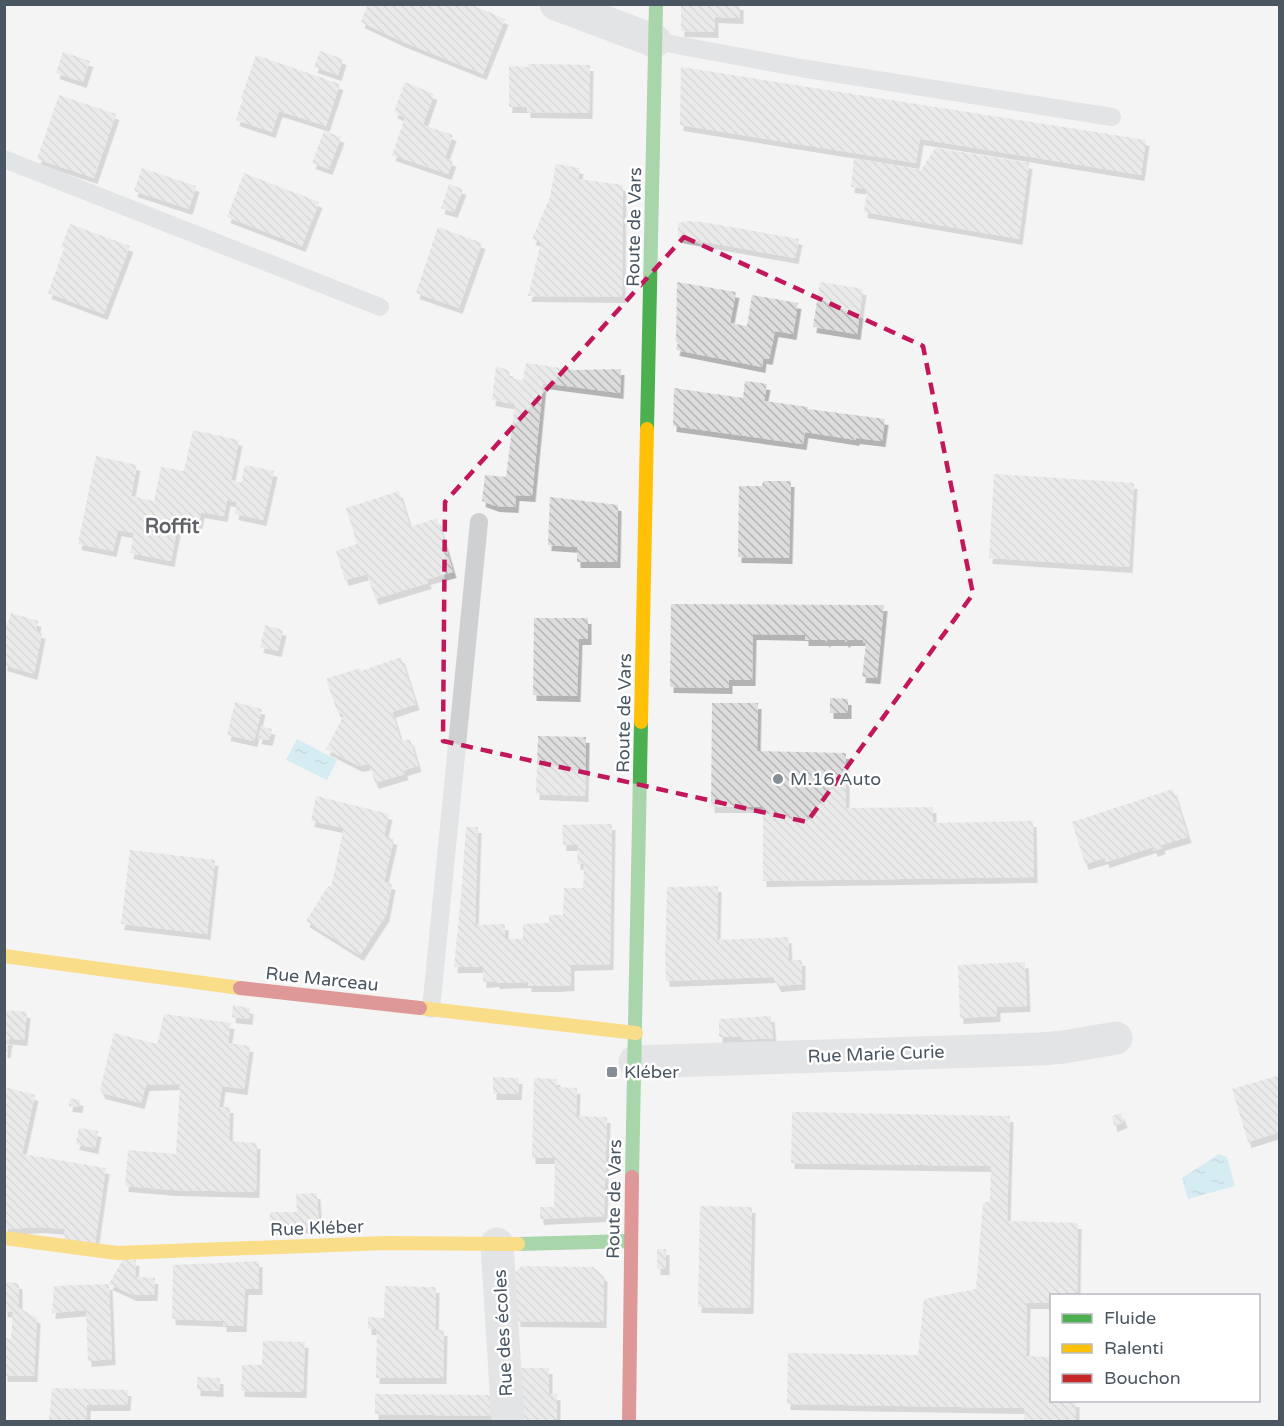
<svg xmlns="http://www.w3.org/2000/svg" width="1284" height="1426" font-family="'Varela Round',sans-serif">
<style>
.water{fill:url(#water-ripples)}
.building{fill:url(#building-back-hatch);filter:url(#shadow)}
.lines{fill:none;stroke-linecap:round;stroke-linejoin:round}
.lane{stroke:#ced0d2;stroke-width:18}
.street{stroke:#ced0d2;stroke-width:33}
.fast{stroke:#4caf50;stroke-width:14}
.slow{stroke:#ffc107;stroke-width:14}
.jam{stroke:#c62828;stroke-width:14}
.marked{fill:none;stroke:#c2185b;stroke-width:4.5;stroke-dasharray:12 8;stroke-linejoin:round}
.poi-dot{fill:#868d94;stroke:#fff;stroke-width:2}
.labels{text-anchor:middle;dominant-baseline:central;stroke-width:5;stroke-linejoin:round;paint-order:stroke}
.street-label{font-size:18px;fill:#4a5661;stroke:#fff}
.poi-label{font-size:18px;fill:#4a5661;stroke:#fff;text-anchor:start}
.neighbourhood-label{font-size:20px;font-weight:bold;fill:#5f6368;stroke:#fff}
</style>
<defs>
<pattern id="water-ripples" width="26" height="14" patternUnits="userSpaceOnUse" patternTransform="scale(1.5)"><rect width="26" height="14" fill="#aee2f0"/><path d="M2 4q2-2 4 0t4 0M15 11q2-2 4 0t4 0" fill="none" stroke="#90bac6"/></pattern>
<pattern id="building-back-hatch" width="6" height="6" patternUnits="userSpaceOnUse" patternTransform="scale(1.5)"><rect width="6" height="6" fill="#ddddde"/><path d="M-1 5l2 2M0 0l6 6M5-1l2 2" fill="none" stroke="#b5b6b7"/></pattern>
<filter id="shadow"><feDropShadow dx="3.5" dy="6" stdDeviation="0" flood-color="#0004"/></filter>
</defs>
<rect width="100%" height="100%" fill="#f4f4f4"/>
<g class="water">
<path d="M297,739L337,760L327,780L286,760Z"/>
<path d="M1219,1154L1227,1157L1235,1186L1188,1199L1182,1178Z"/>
</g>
<g class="building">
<path d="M368,4H470L505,19L483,74L401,41L361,22Z"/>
<path d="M681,4H740V18L715,17V32L681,31Z"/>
<path d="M320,51L343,59L338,75L314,67Z"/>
<path d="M63,52L90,61L83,82L56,73Z"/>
<path d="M256,55L340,84L326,126L279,111L272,132L236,120L243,98H241Z"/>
<path d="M528,64L590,65L589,113L527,112V107H509V66L528,67Z"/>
<path d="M681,67L1146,140L1141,175L920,139L916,163L680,125Z"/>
<path d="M405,82L434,94L423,125L453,135L445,158L453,161L448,174L392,155L405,118L394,112Z"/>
<path d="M59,95L116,114L94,178L37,159Z"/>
<path d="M324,131L341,137L329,169L312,163Z"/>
<path d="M935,148L1029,163L1019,239L864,212L867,189L851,187L854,158L921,170Z"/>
<path d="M556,164L580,168L578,179L623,185L622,297L528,296L541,242L532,239L550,197Z"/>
<path d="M142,168L196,186L189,209L134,191Z"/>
<path d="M244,173L319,202L302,246L227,217Z"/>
<path d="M449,184L463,189L454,212L441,208Z"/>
<path d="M688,221L702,222L799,239L795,258L678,237V223Z"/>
<path d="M70,224L130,246L104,314L48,293L64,248L61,247Z"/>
<path d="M438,227L482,243L459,308L416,293Z"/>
<path d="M677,282L736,292L730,323L747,326L752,295L798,303L793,334L775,331L769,359L763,358L762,367L676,350L678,342H676Z"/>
<path d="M820,282L863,289L857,334L813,327Z"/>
<path d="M526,363L575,370L621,369L620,393L543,383L532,496L516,495L515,507L496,506L482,501L485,475L506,477L515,404L492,400L496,366L510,371L509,378L523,380Z"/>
<path d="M745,381L767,384L764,401L808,407V409L885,419L882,441L856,438V440L805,432L803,444L673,426L674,388L743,398Z"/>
<path d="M193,430L239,440L231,480L241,483L245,465L274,471L263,520L235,514L237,502L227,500L224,516L201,512L199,523L179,519L171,561L130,553L134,533L118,530L113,551L78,544L96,456L137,465L131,496L154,501L161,467L184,471Z"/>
<path d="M994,474L1134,483L1129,567L989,558Z"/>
<path d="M763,481H791L789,558L738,557L739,486H762Z"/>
<path d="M399,491L410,527L437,518L453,572L427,579L428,583L375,599L367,574L345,580L336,551L357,544L346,508Z"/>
<path d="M550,497L618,505L617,562H577V547L548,545Z"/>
<path d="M671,604L884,605L877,678L862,677L866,643L863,642V640H847V641L845,642V640H827V642L825,640H805V635L753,634L752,680H729V688L670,687Z"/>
<path d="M11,613L38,621L36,631L42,633L34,674L4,665V622L8,623Z"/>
<path d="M534,618H588V639H579L577,696L533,695Z"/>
<path d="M265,625L283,630L278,651L260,647Z"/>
<path d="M401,657L416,704L392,712L401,741L410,739L418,766L404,770L405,774L375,783L369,764L359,766L326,749L344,715L337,711L326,679L360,668L361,671Z"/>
<path d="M830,698L848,699V713H830Z"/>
<path d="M235,702L262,709L254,741L227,735Z"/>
<path d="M712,703H758L757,751L846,753V808L933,807V823L1033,821L1034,877L763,881V807H711Z"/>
<path d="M261,726L272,729L269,740L258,738Z"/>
<path d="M538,736L586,737L585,796L536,794Z"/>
<path d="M1173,789L1188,837L1161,845L1162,848L1154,851L1153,847L1106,862L1105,858L1085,864L1072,822Z"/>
<path d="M316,796L389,814L384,836L394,839L384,882L392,884L386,915L360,955L306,921L328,886L331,887L344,828L311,821Z"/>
<path d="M612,824L610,964L571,965V985L555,986H528V982L496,983V981L483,982V967H454L462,885L466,827H478L475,925L505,924V939H523V924L549,923V915H563L564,888H583L584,864H577L578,845H563L562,825Z"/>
<path d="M130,850L215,860L207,934L121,924Z"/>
<path d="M718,886L717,940L788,937L789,960H802V984L778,986L773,977L666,981L665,955L667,887Z"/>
<path d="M1025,962L1027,1006L997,1007V1016L960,1018L958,965Z"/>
<path d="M233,1005L250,1008L249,1019L232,1017Z"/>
<path d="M4,1010L27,1012L24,1040L4,1038Z"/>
<path d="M164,1014L231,1023L228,1043L250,1046L244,1089L222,1086L219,1107H230L229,1141L257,1143L256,1192L173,1190L125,1186L128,1150L176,1154L180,1084L146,1085L141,1103L102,1093L100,1089L114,1033L157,1044Z"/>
<path d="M771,1016L773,1038L741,1040V1037H719V1019Z"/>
<path d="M4,1039H9L7,1052H4Z"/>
<path d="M1280,1075V1132L1248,1142L1232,1089Z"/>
<path d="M493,1077L519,1078L518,1094H493Z"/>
<path d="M534,1078L557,1079V1087L577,1088L576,1116L607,1117L604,1216L540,1219V1207H554L555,1158H532Z"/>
<path d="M4,1087L35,1095L22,1154L106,1168L95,1244L64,1239L65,1229L41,1227L4,1229Z"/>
<path d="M70,1098L80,1100L79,1107L69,1106Z"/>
<path d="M792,1112L1010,1116L1007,1221L1078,1223L1077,1296H1052V1303H1027L1026,1356L1052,1357V1401H1076V1422H1024V1408L787,1404L788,1353L918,1355L924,1299L976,1289L983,1203L990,1201L991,1166L791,1163Z"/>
<path d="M1121,1113L1124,1122L1114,1126L1112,1116Z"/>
<path d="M79,1128L98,1131L95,1148L76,1144Z"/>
<path d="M317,1193L319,1227L270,1229V1212H297L296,1194Z"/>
<path d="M700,1206L752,1207L750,1308L698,1307Z"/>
<rect x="657" y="1249" width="9" height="20"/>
<path d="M123,1259L136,1260L135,1277L155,1278L154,1295H133L109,1284Z"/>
<path d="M259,1261V1289H245L243,1326H223V1321L172,1319L173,1265Z"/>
<path d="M522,1266L593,1267L604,1276L603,1322L517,1321L515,1272Z"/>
<path d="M4,1282L19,1283V1308L37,1318L34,1376H4V1338L11,1339L13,1312L4,1311Z"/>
<path d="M109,1284L112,1359L88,1361L86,1310L52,1313L54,1286Z"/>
<path d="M385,1286L436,1287L435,1330H444L443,1378H376L377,1329H368V1317L384,1318Z"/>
<path d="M263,1341L305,1342L303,1392L241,1391L242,1365H262Z"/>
<path d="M520,1368H549V1394H557V1421L524,1422Z"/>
<path d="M197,1377L220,1378V1391L197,1390Z"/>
<path d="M52,1388L128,1390L127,1405H87V1422H49Z"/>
<path d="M375,1394L491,1395L490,1416L375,1414Z"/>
</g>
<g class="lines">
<g class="lane">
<path d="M655,41L801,68L1112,117"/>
<path d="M4,159L380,307"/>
<path d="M431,1009L479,522"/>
</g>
<g class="street">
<path d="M556,4L655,41"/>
<path d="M635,1062L1041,1049L1064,1047L1116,1038"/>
<path d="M497,1244L508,1422"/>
</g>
<g class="fast">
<path d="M647,429L656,4"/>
<path d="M632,1177L641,722"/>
<path d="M518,1244L631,1241"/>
</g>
<g class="slow">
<path d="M641,722L647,429"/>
<path d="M4,956L240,988"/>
<path d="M420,1008L636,1033"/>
<path d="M4,1238L117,1253L386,1243L518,1244"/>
</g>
<g class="jam">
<path d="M240,988L420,1008"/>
<path d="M629,1422L632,1177"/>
</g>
</g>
<path d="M0 0H1284V1426H0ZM684,237L923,346L973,594L807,822L443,741L445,502Z" fill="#f4f4f4" fill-opacity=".55" fill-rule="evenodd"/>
<path class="marked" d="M684,237L923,346L973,594L807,822L443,741L445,502Z"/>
<g class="poi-dot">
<circle cx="778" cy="779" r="6"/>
<rect x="606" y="1066" width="12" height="12" rx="3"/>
</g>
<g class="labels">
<g class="street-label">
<text transform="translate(634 227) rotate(-89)">Route de Vars</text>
<text transform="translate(624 713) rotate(-89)">Route de Vars</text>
<text transform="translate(322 979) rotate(6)">Rue Marceau</text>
<text transform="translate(876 1054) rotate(-2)">Rue Marie Curie</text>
<text transform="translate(614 1199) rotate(-89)">Route de Vars</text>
<text transform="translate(317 1228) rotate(-2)">Rue Kléber</text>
<text transform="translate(503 1333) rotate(-93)">Rue des écoles</text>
</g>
<g class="poi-label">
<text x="790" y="779">M.16 Auto</text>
<text x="624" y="1072">Kléber</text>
</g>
<g class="neighbourhood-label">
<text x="172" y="527">Roffit</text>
</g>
</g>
<rect width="1284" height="1426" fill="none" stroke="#4a5661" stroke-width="12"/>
<rect x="1050" y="1294" width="210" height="108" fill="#ffffff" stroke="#b7bbc0" stroke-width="1.5"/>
<rect x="1062" y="1314" width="30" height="9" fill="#4caf50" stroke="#b7bbc0" stroke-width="1.5"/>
<text x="1104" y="1324" font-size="18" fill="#4a5661">Fluide</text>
<rect x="1062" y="1344" width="30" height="9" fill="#ffc107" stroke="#b7bbc0" stroke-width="1.5"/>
<text x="1104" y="1354" font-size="18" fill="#4a5661">Ralenti</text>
<rect x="1062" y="1374" width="30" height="9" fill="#c62828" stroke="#b7bbc0" stroke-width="1.5"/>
<text x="1104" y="1384" font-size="18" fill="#4a5661">Bouchon</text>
</svg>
